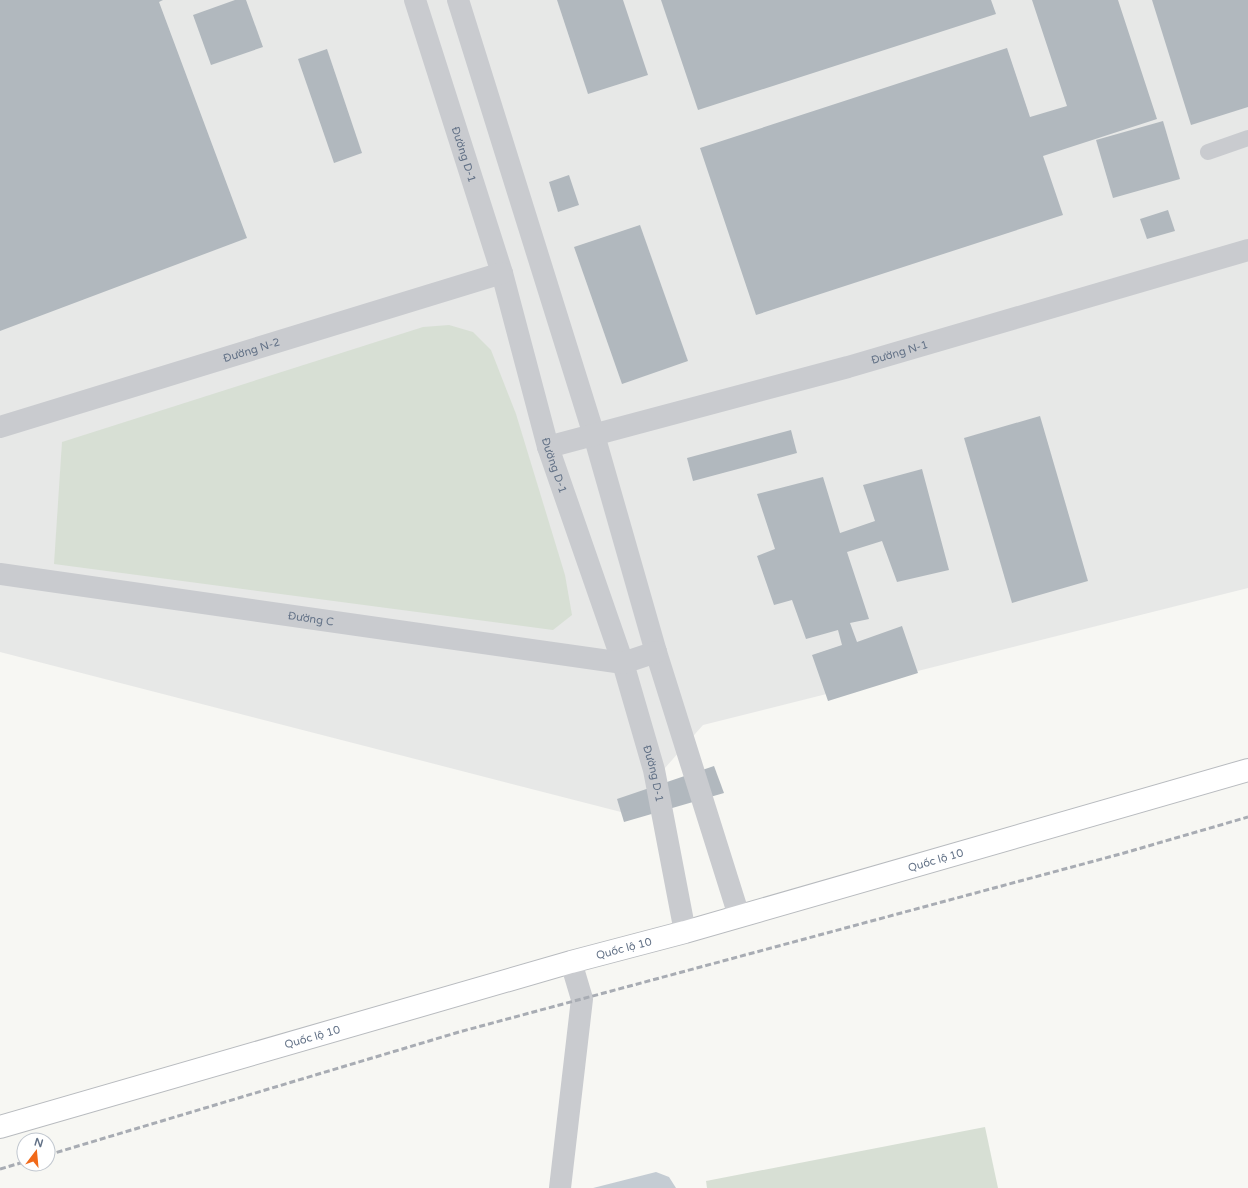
<svg xmlns="http://www.w3.org/2000/svg" width="1248" height="1188" font-family="'Varela Round',sans-serif">
<style>
.built{fill:#e7e8e7}
.green{fill:#d7dfd4}
.water{fill:#c4ccd3}
.building{fill:#b1b8be}
.lines{fill:none;stroke-linecap:round;stroke-linejoin:round}
.trunk-casing{stroke:#b8bbbf;stroke-width:24}
.service{stroke:#c9cbcf;stroke-width:16}
.minor{stroke:#c9cbcf;stroke-width:22}
.trunk{stroke:#fff;stroke-width:22}
.rail{stroke:#a8acb3;stroke-width:3;stroke-dasharray:6 3;stroke-linecap:butt}
.labels{text-anchor:middle;dominant-baseline:central;stroke-width:4;stroke-linejoin:round;paint-order:stroke}
.street-label{font-size:11px;fill:#637287;stroke:#fff}
</style>
<rect width="100%" height="100%" fill="#f7f7f3"/>
<path class="built" d="M0,0H1248V588L703,725L634,803L621,812L0,652Z"/>
<g class="green">
<path d="M449,325L473,332L491,350L516,414L565,575L572,615L553,630L54,564L62,442L423,327Z"/>
<path d="M985,1127L998,1188H707L706,1181Z"/>
</g>
<path class="water" d="M656,1172L669,1177L676,1188H593Z"/>
<g class="building">
<path d="M0,0H163L159,2L247,238L0,331Z"/>
<path d="M235,0H246L263,47L211,65L193,15Z"/>
<path d="M557,0H623L648,75L588,94Z"/>
<path d="M661,0H991L996,14L698,110Z"/>
<path d="M1032,0H1118L1157,119L1043,156L1063,215L756,315L700,148L1007,48L1030,117L1067,106Z"/>
<path d="M1152,0H1248V107L1191,125Z"/>
<path d="M327,49L362,153L334,163L298,59Z"/>
<path d="M1163,121L1180,179L1113,198L1096,140Z"/>
<path d="M569,175L579,205L558,212L549,182Z"/>
<path d="M1168,210L1175,231L1147,239L1140,219Z"/>
<path d="M640,225L688,361L622,384L574,247Z"/>
<path d="M1040,416L1088,581L1012,603L964,438Z"/>
<path d="M791,430L797,453L693,481L687,458Z"/>
<path d="M922,469L949,570L897,582L882,541L847,552L869,619L850,623L857,642L902,626L918,673L828,701L812,655L842,645L838,630L806,639L792,600L774,605L757,556L775,549L757,494L823,477L840,533L875,521L863,485Z"/>
<path d="M714,766L724,793L624,822L617,799Z"/>
</g>
<g class="lines">
<defs>
<g id="trunk">
<path id="s5" d="M0,1127L571,962L685,932L1248,770"/>
</g>
</defs>
<use href="#trunk" class="trunk-casing"/>
<path class="service" d="M1208,152L1248,138"/>
<g class="minor">
<path id="s1" d="M415,0L502,273L548,447L623,663L654,770L685,932"/>
<path d="M458,0L594,435L656,652L739,916"/>
<path id="s2" d="M0,427L502,273"/>
<path id="s3" d="M548,447L848,367L1248,250"/>
<path id="s4" d="M0,574L623,663L656,652"/>
<path d="M560,1188L582,999L571,962"/>
</g>
<use href="#trunk" class="trunk"/>
<g class="rail">
<path d="M48,1155L459,1032L1124,853L1248,817"/>
<path d="M0,1169L24,1162"/>
</g>
</g>
<g class="labels">
<g class="street-label">
<text stroke="none"><textPath href="#s1" startOffset="162">Đường D-1</textPath></text>
<text stroke="none"><textPath href="#s2" startOffset="263">Đường N-2</textPath></text>
<text stroke="none"><textPath href="#s3" startOffset="364">Đường N-1</textPath></text>
<text stroke="none"><textPath href="#s1" startOffset="486">Đường D-1</textPath></text>
<text stroke="none"><textPath href="#s4" startOffset="314">Đường C</textPath></text>
<text stroke="none"><textPath href="#s1" startOffset="810">Đường D-1</textPath></text>
<text stroke="none"><textPath href="#s5" startOffset="973">Quốc lộ 10</textPath></text>
<text stroke="none"><textPath href="#s5" startOffset="649">Quốc lộ 10</textPath></text>
<text stroke="none"><textPath href="#s5" startOffset="325">Quốc lộ 10</textPath></text>
</g>
</g>
<g transform="translate(36 1152) rotate(16)"><circle r="19" fill="#ffffff" stroke="#c1c7cf"/>
<path d="M0-3L7 15L0 10L-7 15Z" fill="#f16919"/>
<text y="-6" font-size="11" font-weight="bold" text-anchor="middle" fill="#637287">N</text>
</g>
</svg>
